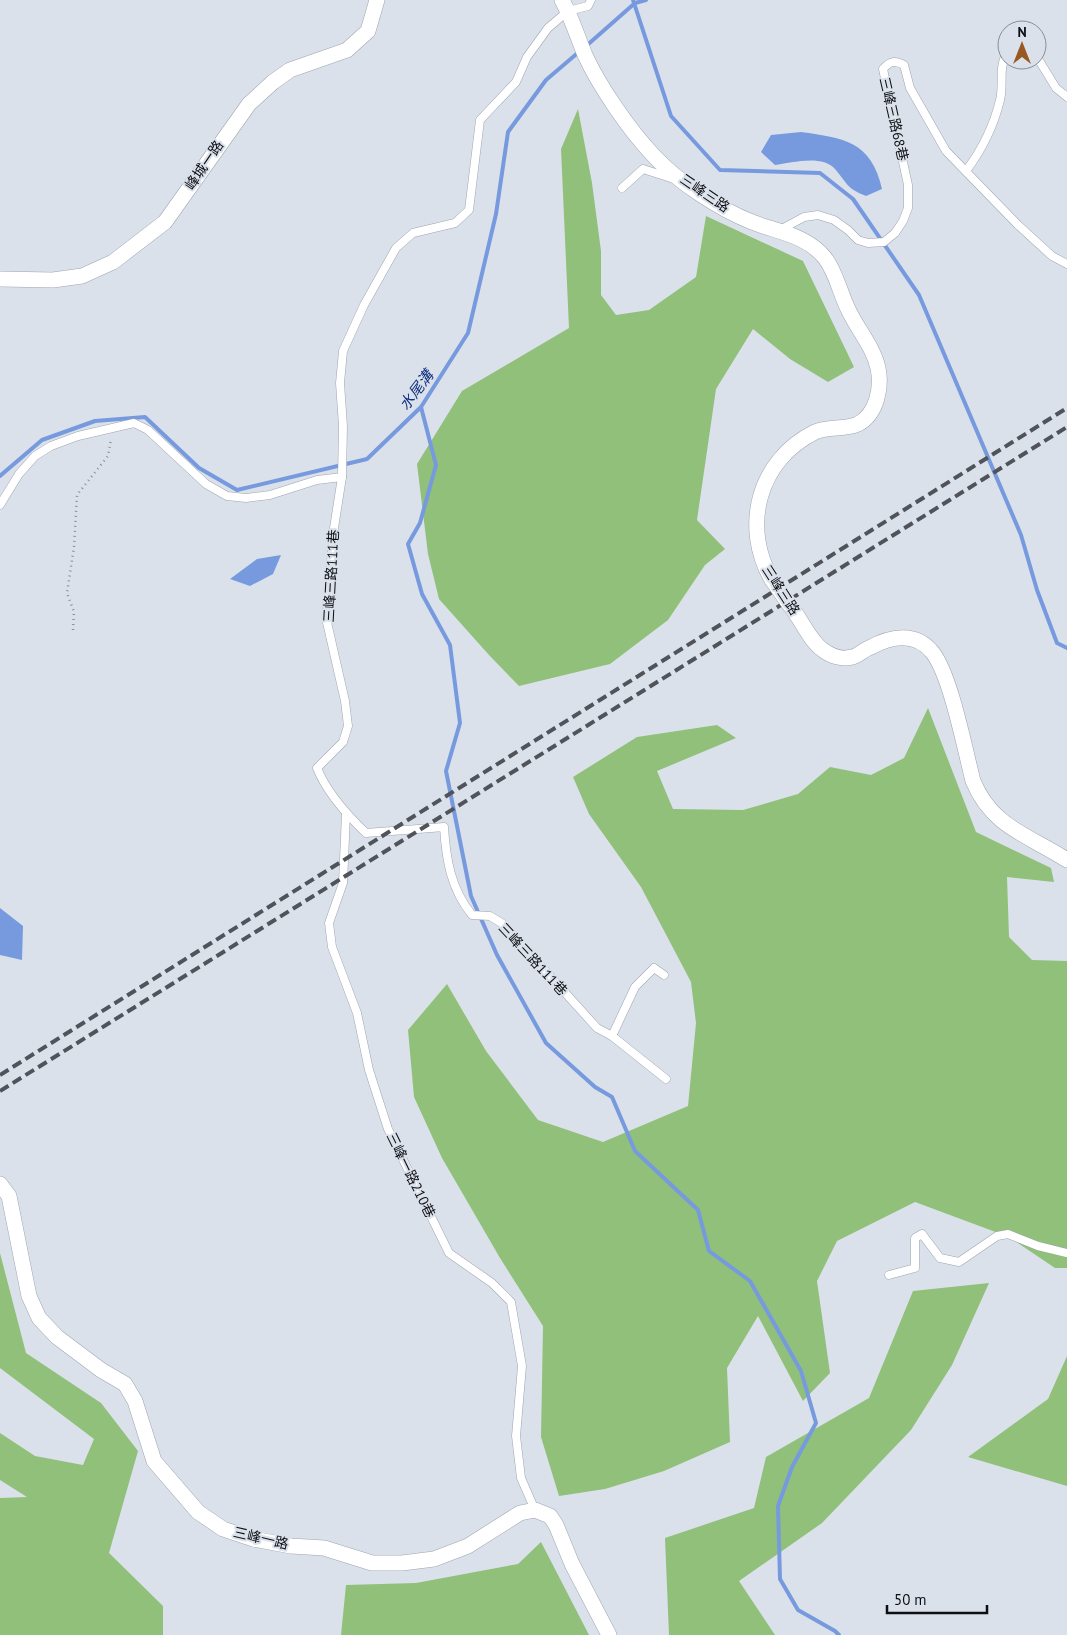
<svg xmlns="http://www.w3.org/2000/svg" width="1067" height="1635" font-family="'PT Sans','Noto Sans TC',sans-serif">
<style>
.forest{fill:#90c079}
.water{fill:#779adf}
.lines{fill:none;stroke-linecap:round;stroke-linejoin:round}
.stream{stroke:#779adf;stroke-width:4}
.service-casing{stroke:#9fa5af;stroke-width:9}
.minor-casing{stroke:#9fa5af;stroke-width:16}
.path{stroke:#8a8f97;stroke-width:2.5;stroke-dasharray:1 4;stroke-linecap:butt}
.service{stroke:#fff;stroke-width:8}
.minor{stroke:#fff;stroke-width:15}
.rail{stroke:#505359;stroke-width:4;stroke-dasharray:10 5;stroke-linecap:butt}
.minor-bridge-casing{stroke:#9fa5af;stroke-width:16;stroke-linecap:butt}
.minor-bridge{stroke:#fff;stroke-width:15}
.labels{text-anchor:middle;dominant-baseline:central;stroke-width:4;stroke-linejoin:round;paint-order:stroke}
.street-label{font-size:14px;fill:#0d0f13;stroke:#dbe1eb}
.water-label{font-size:15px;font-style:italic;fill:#0f307f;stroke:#dbe1eb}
</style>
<rect width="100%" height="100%" fill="#dbe1eb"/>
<g class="forest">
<path d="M578,109L592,183L601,251V295L616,315L649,310L696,277L706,216L803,261L854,367L828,382L790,359L753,329L716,389L697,520L725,549L705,565L668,620L610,664L519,686L489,655L439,599L428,554L417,464L462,391L569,328L561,149Z"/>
<path d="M928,708L976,832L1051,868L1054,882L1007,877L1009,937L1032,960L1067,961V1268H1055L1009,1237L915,1202L837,1241L817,1281L830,1373L803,1401L758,1316L727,1368L730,1442L664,1471L605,1489L559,1496L541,1437L543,1326L500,1258L442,1158L414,1097L408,1030L447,984L486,1051L538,1120L603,1142L688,1106L696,1023L691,982L641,887L589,814L573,777L637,737L717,725L736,738L657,771L673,809L743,810L798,794L830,767L871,775L904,758Z"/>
<path d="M0,1253L26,1353L101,1403L138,1451L109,1553L163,1606V1635H0V1498L27,1497L0,1480V1433L35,1456L83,1465L94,1439L0,1368Z"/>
<path d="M989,1283L952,1365L911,1430L822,1523L739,1581L775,1635H669L665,1538L754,1508L766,1457L869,1398L913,1291Z"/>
<path d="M1067,1356V1486L968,1457L1048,1399Z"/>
<path d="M541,1542L589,1635H341L346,1585L416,1583L518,1564Z"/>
</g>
<g class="water">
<path d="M801,132C844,138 871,141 882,189L866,196C846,188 848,184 835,169C822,154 791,163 775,165L761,152L771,135Z"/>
<path d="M281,555L273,574L250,586L230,579L257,559Z"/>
<path d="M0,908L23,926L22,960L0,955Z"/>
</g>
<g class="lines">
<g class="stream">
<path d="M633,0L671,116L720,170L820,173L853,199L919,295L1021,535L1037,590L1057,643L1067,648"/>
<path d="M585,47L635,3L646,0"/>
<path d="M421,407L436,465L420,523L408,544L422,594L450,645L460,723L446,771L471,896L497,955L546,1043L595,1087L612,1097L635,1151L698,1210L709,1251L750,1281L801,1371L816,1423L792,1467L778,1506L780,1579L798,1610L835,1631L839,1635"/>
<path d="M0,476L42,440L95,421L145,417L199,468L237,490L367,459L421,407L468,333L496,214L508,132L546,80L580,51"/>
</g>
<defs>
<g id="service">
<path d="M591,0L588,6L568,11L548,28L527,57L516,82L480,120L469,210L455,223L413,233L396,248L364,305L343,351L340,383L343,426L342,477L334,528L326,618L345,701L348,726L343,742L317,768C327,793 346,814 366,833L444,827C446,860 451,889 472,915L490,916L503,924L597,1028L612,1036L666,1079"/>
<path d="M1037,57L1056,88L1067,97"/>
<path d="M966,171C981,151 994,125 1000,100C1004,85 998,66 1007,54"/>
<path d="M622,188L643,169L674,179"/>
<path d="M780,230L804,217L818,215L834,220L848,230L858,240L868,243L884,242L895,233L903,221L908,208V185L883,69C890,61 895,60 904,65L910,88L946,151L1018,225L1052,256L1067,264"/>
<path d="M0,505L19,474L35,456L51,446L78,436L134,423L148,430L206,484L227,496L246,498L270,495L317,480L342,477"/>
<path d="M346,814L343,883L329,923L332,947L357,1013L369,1070L388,1129L449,1253L492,1283L511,1302L522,1366L516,1436L521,1478L535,1510"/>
<path d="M612,1036L635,987L654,968L664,975"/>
<path d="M889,1275L915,1268V1238L922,1234L940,1258L959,1262L997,1236L1008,1234L1038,1246L1067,1253"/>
</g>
<g id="minor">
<path d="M562,0C572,18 577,36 585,55C599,86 630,131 654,156C678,182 719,209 752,222C777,232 807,235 825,258C836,272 840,293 848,309C857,329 873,346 878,368C882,387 877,414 858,424C845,430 828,426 815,432C758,460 741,527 772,580"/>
<path d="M0,279L53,280L82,276L113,262L165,222L249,104L273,82L290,70L347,50L368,31L377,0"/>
<path d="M796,614C803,624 812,643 823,650C831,656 842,660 852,657C858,656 863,650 869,648C891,636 916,631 933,653C951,677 965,750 973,781C992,827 1028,835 1067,860"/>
<path d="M0,1184L9,1196L29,1296L39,1318L57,1337L101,1370L125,1384L135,1401L154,1461L198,1512L223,1529L253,1539L291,1546L324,1548L372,1563H402L434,1559L468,1546L520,1513L535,1510L550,1516L556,1525L572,1564L609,1635"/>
</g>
</defs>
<use href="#service" class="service-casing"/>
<use href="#minor" class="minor-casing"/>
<path class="path" d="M73,630L74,612L67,593L74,547L77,495L108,456L111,439"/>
<use href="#service" class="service"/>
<use href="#minor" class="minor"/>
<g class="rail">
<path d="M0,1075L1067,408"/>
<path d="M0,1091L1067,427"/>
</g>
<defs>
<path id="minor-bridge" d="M772,580L796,614"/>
</defs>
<use href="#minor-bridge" class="minor-bridge-casing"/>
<use href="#minor-bridge" class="minor-bridge"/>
</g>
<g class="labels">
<g class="street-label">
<text transform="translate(894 119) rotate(77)">三峰三路68巷</text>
<text transform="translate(204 165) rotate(-56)">峰城一路</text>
<text transform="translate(705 193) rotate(34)">三峰三路</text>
<text transform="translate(331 576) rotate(-87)">三峰三路111巷</text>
<text transform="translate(781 590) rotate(57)">三峰三路</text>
<text transform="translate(533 959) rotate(47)">三峰三路111巷</text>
<text transform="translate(411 1175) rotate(64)">三峰一路210巷</text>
<text transform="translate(261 1538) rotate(13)">三峰一路</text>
</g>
<g class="water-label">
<text transform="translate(416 390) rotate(-53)">水尾溝</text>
</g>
</g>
<g transform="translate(1022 45)"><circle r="24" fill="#dbe1eb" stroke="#898d95"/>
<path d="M0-4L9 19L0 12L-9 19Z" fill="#985821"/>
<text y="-8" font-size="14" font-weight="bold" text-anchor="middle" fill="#0d0f13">N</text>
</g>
<path d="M887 1605v8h100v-8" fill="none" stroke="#0d0f13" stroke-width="2.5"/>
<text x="894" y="1605" font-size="15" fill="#0d0f13" stroke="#dbe1eb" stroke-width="4" paint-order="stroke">50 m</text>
</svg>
